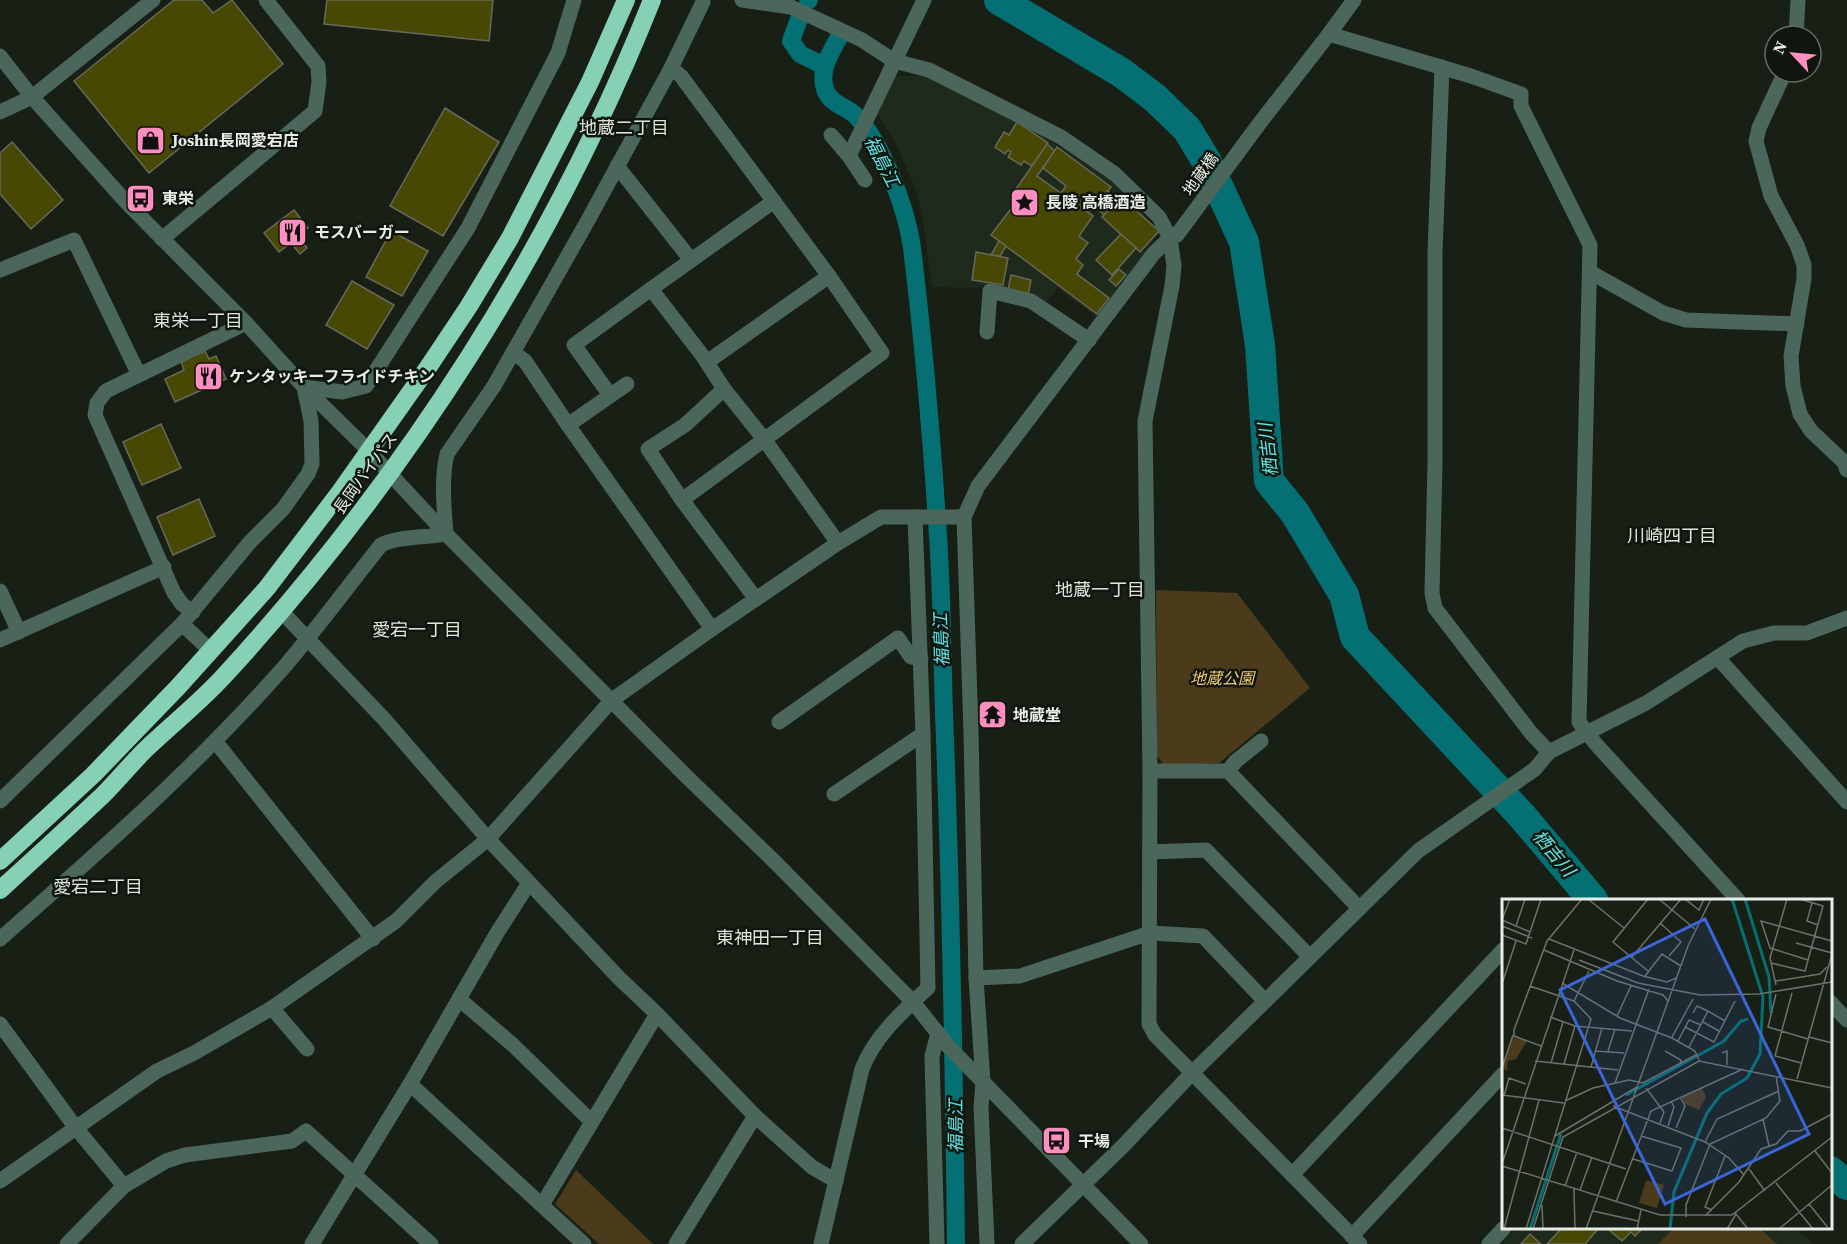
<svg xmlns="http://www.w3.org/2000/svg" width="1847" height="1244" font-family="'Source Serif 4','Noto Sans JP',serif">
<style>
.built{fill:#1e2a1b}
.green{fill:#4c3b1b}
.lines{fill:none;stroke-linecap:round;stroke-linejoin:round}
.canal{stroke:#047073;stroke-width:18}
.river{stroke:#047073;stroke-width:30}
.building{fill:#474803;stroke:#68695b;stroke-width:1.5}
.minor{stroke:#4b675c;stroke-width:15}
.highway{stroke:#86d0b5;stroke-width:18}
.labels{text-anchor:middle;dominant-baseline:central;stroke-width:5;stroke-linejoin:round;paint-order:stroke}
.poi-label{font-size:16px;font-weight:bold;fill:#e8eee7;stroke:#0f160d;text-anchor:start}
.street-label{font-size:16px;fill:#e8eee7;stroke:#0f160d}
.park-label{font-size:16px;font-style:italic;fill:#f6c976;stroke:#0f160d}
.neighbourhood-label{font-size:18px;fill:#dce7da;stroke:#0f160d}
.water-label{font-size:18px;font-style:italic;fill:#60e1e6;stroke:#0f160d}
.inset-river{fill:none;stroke:#047073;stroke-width:3}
.inset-road{fill:none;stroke:#6b726a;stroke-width:1.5}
.view{fill:#3b66da;fill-opacity:0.15;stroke:#3b66da;stroke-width:3}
.inset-edge{fill:none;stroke:#e8eee7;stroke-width:3}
</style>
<rect width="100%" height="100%" fill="#182016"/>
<g class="built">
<path d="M891,76H926L1019,121L1107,176L1160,231L1097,317L1057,288L1044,306L1029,296L983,285L980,288L932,287L922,214L916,190L897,146L874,109Z"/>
<path d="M1516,1228H1795L1814,1244H1501Z"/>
</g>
<g class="green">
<path d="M1156,590L1237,593L1310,688L1219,763L1164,765L1157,756Z"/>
<path d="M576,1170L653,1244H599L555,1204Z"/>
<path d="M1674,1228H1759L1777,1244H1658Z"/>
</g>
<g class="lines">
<g class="canal">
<path d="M808,0H809"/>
<path d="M799,19L791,41L800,54L824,66"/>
<path d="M839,37C830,54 819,70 825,89C830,105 847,106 857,117C883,145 907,211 912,248C923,338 931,430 937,521C942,585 942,650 944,714C951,891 954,1067 956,1244"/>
</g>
<g class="river">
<path d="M999,0L1122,73L1155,98L1187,129L1207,162L1244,242L1260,345L1269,481L1295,513L1344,595L1355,637L1522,816L1593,900"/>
<path d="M1830,1171L1847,1185"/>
</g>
</g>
<g class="building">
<path d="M174,0H202L213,13L232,0L283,64L149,173L74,81Z"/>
<path d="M327,0H493L489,41L324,24Z"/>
<path d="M445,108L499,142L443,236L390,206Z"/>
<path d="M1017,122L1048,143L1032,166L1024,161L1021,165L1008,157L1011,152L1008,150L1005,154L995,147L1004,132L1009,135Z"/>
<path d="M12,142L63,200L31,229L0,194V153Z"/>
<path d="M1047,144L1055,151L1037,176L1093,216L1079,236L1088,243L1076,259L1083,265L1077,274L1109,298L1097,314L991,235L1023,193L1016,189Z"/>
<path d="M1057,147L1111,187L1088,212L1061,193L1066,186L1043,168Z"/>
<path d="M1108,191L1118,200L1104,215L1094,206Z"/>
<path d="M1121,197L1159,231L1140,252L1102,217Z"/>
<path d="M294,210L308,228L298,236L307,248L300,254L291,243L279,252L264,233Z"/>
<path d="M391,231L428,251L402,296L366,277Z"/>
<path d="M1121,234L1136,248L1112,275L1096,260Z"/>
<path d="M999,241L1006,246L1000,256L991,255Z"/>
<path d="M976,252L1008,258L1003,285L972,280Z"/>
<path d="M1119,269L1126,275L1116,286L1109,280Z"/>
<path d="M1011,275L1031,280L1028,295L1008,290Z"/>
<path d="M352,281L394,305L367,349L326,325Z"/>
<path d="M205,351L209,359L216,356L226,379L175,402L165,379L184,370L181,362Z"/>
<path d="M161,424L181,468L142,485L123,442Z"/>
<path d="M199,499L215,536L173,555L157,517Z"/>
<path d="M987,708H1001V722H987V718H984V711H987Z"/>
<path d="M1562,1228H1597L1598,1229L1585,1244H1547Z"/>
<path d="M1607,1228H1643L1635,1236L1631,1232L1622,1241Z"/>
<path d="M1530,1234L1541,1244H1521Z"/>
</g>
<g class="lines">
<g class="minor">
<path d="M742,0L791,7L862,40L894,61L929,70L1061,137L1115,174L1159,217L1170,238L1174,266L1172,286L1145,421L1150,771L1149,1024L1155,1035L1360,1244"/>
<path d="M1329,34L1471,76L1521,94V106L1590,245L1579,722L1595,743L1738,900"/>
<path d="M1796,36L1798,0"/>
<path d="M0,56L32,97L127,203L246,323L304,387L369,451L446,534L684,774L777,864L913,1002L948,1046L1141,1244"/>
<path d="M1442,67L1435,252V463L1432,593L1435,608L1531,733L1549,752"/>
<path d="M671,68L681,76L829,276L882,353L682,500"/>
<path d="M1785,72L1759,128L1756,141L1771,196L1797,245L1804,265V279L1791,356L1793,386L1800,414L1811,431L1844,462L1847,470"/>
<path d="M0,112L32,97L153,0"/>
<path d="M831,135L849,156"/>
<path d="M617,166L691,260"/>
<path d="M865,180L849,156L924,0"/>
<path d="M774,201L651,289L702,355L724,389L764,439L838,543"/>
<path d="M162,239L315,111L319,82L318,66L266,0"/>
<path d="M0,270L74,240L139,375"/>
<path d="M1590,272L1663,313L1686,320L1797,324"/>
<path d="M987,332L990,291L1031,301L1089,340"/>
<path d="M513,352L525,361L568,425L712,629"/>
<path d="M707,362L829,276"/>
<path d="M724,389L685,425L648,449L682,500L756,599"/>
<path d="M610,395L574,345L651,289"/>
<path d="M568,425L627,384"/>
<path d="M0,591L19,632"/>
<path d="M281,611L384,719L488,839L619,978L657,1014L755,1116L812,1167L836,1181"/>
<path d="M193,612L182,604L174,593L95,415L97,403L106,391L246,323"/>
<path d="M182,624L211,651"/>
<path d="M0,640L164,567"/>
<path d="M1718,658L1847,802"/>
<path d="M779,722L898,638L911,657L921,659"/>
<path d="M215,741L373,939"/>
<path d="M1150,771H1228L1359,908"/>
<path d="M1228,771L1236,761L1261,741"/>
<path d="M834,794L923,734"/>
<path d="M0,801L182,624L250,542L283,509L308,474L312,464L311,421L304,387L342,392L366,386L468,228L558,53L574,0"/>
<path d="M1150,852L1206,850L1310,957"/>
<path d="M0,939C99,852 198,765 285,666C318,627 349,585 381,545C398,536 426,538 446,534C444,508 441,479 447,454L494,386L587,222L671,68L703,2"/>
<path d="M976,978L1020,976L1150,933L1203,936L1265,1001"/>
<path d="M459,999L513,1045L591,1121"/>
<path d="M1830,1002L1847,1020"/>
<path d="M272,1008L307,1049"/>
<path d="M0,1024L76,1128L124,1186L67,1244"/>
<path d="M410,1084L584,1244"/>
<path d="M1292,1175L1504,949"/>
<path d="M0,1181L157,1071L194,1053L272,1008L396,921L435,882L488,839L612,700L712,629L838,543L881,517H964"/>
<path d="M124,1186L166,1161L185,1155L292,1141L306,1131L431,1244"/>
<path d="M542,1205L657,1014"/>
<path d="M1352,1236L1504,1073"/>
<path d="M312,1244L410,1084L497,933L529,883"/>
<path d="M676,1244L755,1116"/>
<path d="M821,1244L862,1069C874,1037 903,1011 928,988L923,734L915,517"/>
<path d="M937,1244L932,1056L938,1033"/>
<path d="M987,1244L981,1107L983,1082L976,978L971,732L964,517L978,486L1154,253L1170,238L1177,235L1259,124L1329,34L1354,0"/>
<path d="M1022,1244L1123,1146L1192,1073L1418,851L1535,769L1549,752L1646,703L1743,641L1774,633H1807L1847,618"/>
<path d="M1489,1244L1504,1228"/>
</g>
<g class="highway">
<path d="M0,861L93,775L178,687L267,588L340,492L429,366L469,306L510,238L590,82L626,0"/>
<path d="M0,890C34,859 69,827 103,795C117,781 130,765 145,750C170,726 199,703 223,677C404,480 553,249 652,0"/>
</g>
</g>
<defs>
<symbol id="shop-square" viewBox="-11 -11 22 22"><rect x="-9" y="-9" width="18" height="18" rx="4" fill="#fd8ebf" stroke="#0f160d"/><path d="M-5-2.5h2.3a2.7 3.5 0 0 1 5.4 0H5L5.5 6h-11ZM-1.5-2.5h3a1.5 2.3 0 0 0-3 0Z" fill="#111"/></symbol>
<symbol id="bus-square" viewBox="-11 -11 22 22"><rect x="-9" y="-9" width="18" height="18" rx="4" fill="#fd8ebf" stroke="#0f160d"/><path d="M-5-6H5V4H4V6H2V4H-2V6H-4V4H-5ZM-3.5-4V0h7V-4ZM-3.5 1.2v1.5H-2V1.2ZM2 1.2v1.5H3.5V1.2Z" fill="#111"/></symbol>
<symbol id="sight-square" viewBox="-11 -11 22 22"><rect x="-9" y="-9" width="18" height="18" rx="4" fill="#fd8ebf" stroke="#0f160d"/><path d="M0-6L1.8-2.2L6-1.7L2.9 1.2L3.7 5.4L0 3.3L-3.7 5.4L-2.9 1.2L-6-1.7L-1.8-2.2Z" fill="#111"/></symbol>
<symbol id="restaurant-square" viewBox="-11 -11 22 22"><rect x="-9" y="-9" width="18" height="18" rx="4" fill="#fd8ebf" stroke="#0f160d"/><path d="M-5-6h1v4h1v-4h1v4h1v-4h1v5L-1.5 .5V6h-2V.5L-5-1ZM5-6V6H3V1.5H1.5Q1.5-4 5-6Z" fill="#111"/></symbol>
<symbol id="temple-square" viewBox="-11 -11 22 22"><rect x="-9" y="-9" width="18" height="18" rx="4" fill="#fd8ebf" stroke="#0f160d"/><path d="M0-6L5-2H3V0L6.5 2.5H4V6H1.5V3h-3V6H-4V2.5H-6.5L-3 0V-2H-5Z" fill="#111"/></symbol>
</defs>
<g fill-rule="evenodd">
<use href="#shop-square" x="134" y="124" width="33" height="33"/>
<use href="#bus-square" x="124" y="182" width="33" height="33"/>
<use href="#sight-square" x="1008" y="186" width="33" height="33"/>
<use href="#restaurant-square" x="276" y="216" width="33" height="33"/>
<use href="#restaurant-square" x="192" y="360" width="33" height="33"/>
<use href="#temple-square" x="976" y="698" width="33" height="33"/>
<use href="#bus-square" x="1040" y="1124" width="33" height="33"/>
</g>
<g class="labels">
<g class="poi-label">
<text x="172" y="140">Joshin長岡愛宕店</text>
<text x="162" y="198">東栄</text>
<text x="1046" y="202">長陵 高橋酒造</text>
<text x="314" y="232">モスバーガー</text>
<text x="229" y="376">ケンタッキーフライドチキン</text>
<text x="1013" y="715">地蔵堂</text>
<text x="1078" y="1141">干場</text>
</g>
<g class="street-label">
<text transform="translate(1200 174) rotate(-54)">地蔵橋</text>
<text transform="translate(365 473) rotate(-54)">長岡バイパス</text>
</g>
<g class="park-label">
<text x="1222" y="678">地蔵公園</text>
</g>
<g class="neighbourhood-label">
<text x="624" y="127">地蔵二丁目</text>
<text x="198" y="320">東栄一丁目</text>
<text x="1672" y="535">川崎四丁目</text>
<text x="1100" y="589">地蔵一丁目</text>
<text x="417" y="629">愛宕一丁目</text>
<text x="98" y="886">愛宕二丁目</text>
<text x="770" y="937">東神田一丁目</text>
</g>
<g class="water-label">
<text transform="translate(882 161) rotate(63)">福島江</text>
<text transform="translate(1268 450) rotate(-97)">栖吉川</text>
<text transform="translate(941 640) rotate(-92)">福島江</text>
<text transform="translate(1554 853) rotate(50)">栖吉川</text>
<text transform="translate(955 1126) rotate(-90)">福島江</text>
</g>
</g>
<g transform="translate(1502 899)">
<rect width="330" height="330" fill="#182016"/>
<path d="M11,138L25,142L14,160L6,162L5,172L0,169ZM200,188L204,198L197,211L183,205L180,199ZM144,281L162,286L155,309L137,304Z" fill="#4c3b1b"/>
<path class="inset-river" d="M243,0L267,78L269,114M124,196L222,142L239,122L246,120M28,330L59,235M168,330L172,293L205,214L219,195L245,179L258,155L261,98L230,0"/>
<path class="inset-road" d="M86,0L122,29M146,0L111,43L146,72M157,0L193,30M183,0L197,11L202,0M310,4L305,22L316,26M0,21L28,33M0,21L8,0M158,24L179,43L167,57M0,27L30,39M14,27L23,0M0,36L24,45L39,0M47,40L141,77L165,83L174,79M294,44L330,54M42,51L115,82L161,96L166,102M130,58L179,0M77,61L136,84L198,96L257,95L330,83M306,61L268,49L259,22L330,42M269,64L303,72L321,7L298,0M143,77L160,55L179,67M274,82L318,75L325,68M60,84L118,119L170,139L193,152L197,161M0,85L14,42M274,86L268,59L285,0M28,87L72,102L87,72M290,94L273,157L299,164M274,95L266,128L306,140M191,114L195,107L206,112M115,117L129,87M48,118L73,127L130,132M201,123L217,132M183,128L212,143L233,102M170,138L191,100M307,138L330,144M176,142L187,121L199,126M39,147L12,137V131L45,42L80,0M187,148L206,112L223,122M93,152L122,154M106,152L113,130M163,152L179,161L178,165M220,154L225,152V166M33,162L116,171M49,164L61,123M62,165L73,127M89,168L100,129M0,169L11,136M295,180L330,55M113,184L147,90M144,189L162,213L158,224M0,196L62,204M2,197L7,179L24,185M63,202L91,189L127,181L141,184L194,156M111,207L203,243L227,259L242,276M261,220L267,247M166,227L172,208L169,202M0,229L124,270M174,229L183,207L178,198M53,237L135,188M203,243L215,220L277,192M313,252L330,274M131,260L170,272L179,249L139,237M0,265L72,51M0,267L158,316H230L330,238M247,270L263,292M274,284L311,330M63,287L75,253M72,290L73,330M78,291L90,258M114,303L149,212L241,170M307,305L327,330M40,306L41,330M210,311L203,308L223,257M91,312L136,322M203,317L237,283L259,250L274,245L286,232H298L330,215M184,318V306L208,245L264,219L278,202L274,177M2,330L37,201M24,330L89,120L72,102M31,330L61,238L197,162L330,189M84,330L186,47L209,0M135,330L139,311M225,330L234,315L246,330M277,330L330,286"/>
<path class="view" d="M203,20L307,235L163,305L58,91Z"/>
<rect width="330" height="330" class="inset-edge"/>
</g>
<g transform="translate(1793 54) rotate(296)"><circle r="28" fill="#0f160d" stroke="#666c64" stroke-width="1.5"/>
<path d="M0-4.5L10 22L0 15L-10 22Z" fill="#fd8ebf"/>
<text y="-9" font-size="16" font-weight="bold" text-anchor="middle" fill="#e8eee7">N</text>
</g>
</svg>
